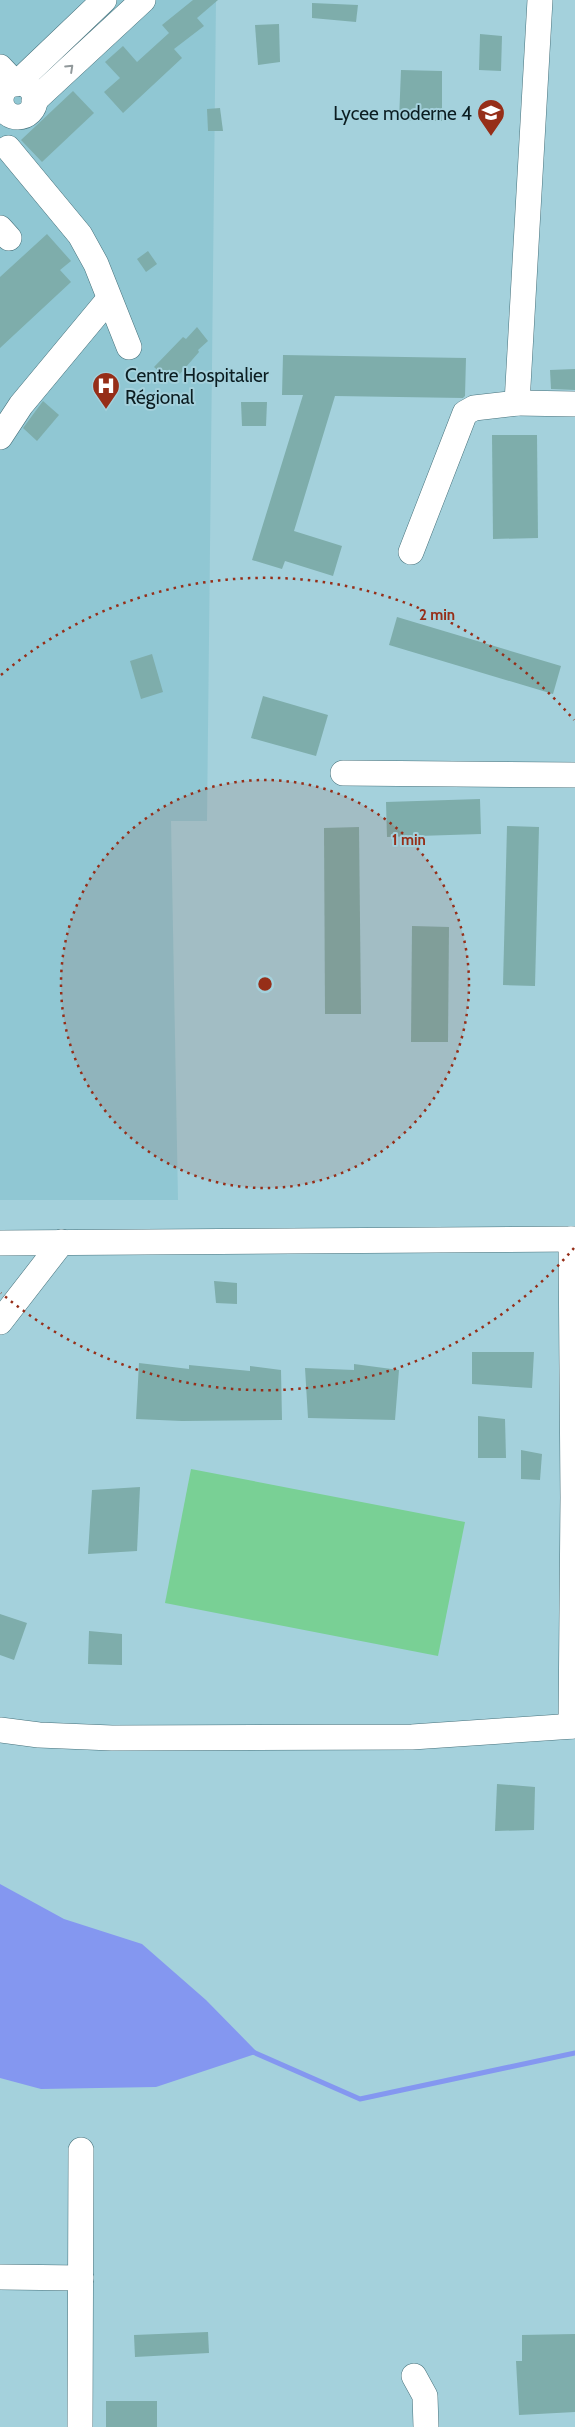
<svg xmlns="http://www.w3.org/2000/svg" width="575" height="2427" font-family="Cabin,sans-serif">
<style>
.built{fill:#90c7d3}
.garden{fill:#79d095}
.water{fill:#8497f0}
.lines{fill:none;stroke-linecap:round;stroke-linejoin:round}
.stream{stroke:#8497f0;stroke-width:5}
.building{fill:#7eadab}
.minor-casing{stroke:#46717b;stroke-width:26}
.minor{stroke:#fff;stroke-width:25}
.oneway{stroke:#91999b}
.ring{fill:none;stroke:#962e18;stroke-width:2.5;stroke-dasharray:2.5 5}
.labels{text-anchor:middle;dominant-baseline:central;stroke-width:4;stroke-linejoin:round;paint-order:stroke}
.poi-label{font-size:19px;fill:#0b1d21;stroke:#a4d1dc;text-anchor:end}
.centre{fill:#962e18;stroke:#a4d1dc;stroke-width:2.5}
.ring-label{font-size:15px;text-anchor:middle;font-weight:bold;fill:#962e18;stroke:#a4d1dc;stroke-width:4;stroke-linejoin:round;paint-order:stroke}
</style>
<rect width="100%" height="100%" fill="#a4d1dc"/>
<path class="built" d="M0,0H216L207,821H171L178,1200H0Z"/>
<path class="garden" d="M191,1469L465,1522L438,1656L165,1603Z"/>
<path class="water" d="M0,1884L64,1919L142,1944L206,2000L258,2053L156,2087L41,2089L0,2078Z"/>
<g class="lines">
<path class="stream" d="M253,2052L360,2099L575,2053"/>
</g>
<g class="building">
<path d="M193,0H218L197,18L204,26L174,49L182,58L123,113L104,92L120,78L105,62L123,46L137,62L169,33L162,25Z"/>
<path d="M312,3L358,5L356,22L312,18Z"/>
<path d="M279,24L280,62L258,65L255,25Z"/>
<path d="M480,34L502,36L501,71L479,70Z"/>
<path d="M401,70L442,71V121L399,120Z"/>
<path d="M73,91L94,113L42,162L21,140Z"/>
<path d="M220,108L223,131H208L207,109Z"/>
<path d="M47,234L71,261L60,270L71,282L0,348V277Z"/>
<path d="M148,251L157,264L146,272L137,259Z"/>
<path d="M197,327L208,341L198,350L199,352L172,383L154,367L183,337L186,339Z"/>
<path d="M283,355L466,358L465,396L463,398L335,396L294,531L342,546L333,576L285,561L282,569L252,560L303,395H282Z"/>
<path d="M575,369V390L551,389L550,370Z"/>
<path d="M43,401L59,415L37,441L23,428Z"/>
<path d="M241,402H267L266,426H242Z"/>
<path d="M492,435H537L538,538L493,539Z"/>
<path d="M397,617L561,666L553,694L389,645Z"/>
<path d="M152,654L163,692L141,699L130,661Z"/>
<path d="M263,696L328,715L316,756L251,738Z"/>
<path d="M480,799L481,834L387,837L386,802Z"/>
<path d="M507,826L539,827L535,986L503,985Z"/>
<path d="M359,827L361,1014H325L324,828Z"/>
<path d="M412,926L449,927L448,1042H411Z"/>
<path d="M214,1281L237,1283V1304L216,1303Z"/>
<path d="M472,1352H534L532,1388L472,1384Z"/>
<path d="M139,1363L189,1369V1365L250,1371V1366L281,1370L282,1420L182,1421L136,1419Z"/>
<path d="M354,1364L399,1370L395,1420L308,1418L305,1368L354,1370Z"/>
<path d="M478,1416L505,1419L506,1458H478Z"/>
<path d="M521,1450L542,1454L540,1480L521,1479Z"/>
<path d="M140,1487L137,1551L88,1554L92,1490Z"/>
<path d="M0,1614L27,1623L14,1660L0,1655Z"/>
<path d="M89,1631L122,1634V1665L88,1664Z"/>
<path d="M497,1784L535,1787L534,1830L495,1831Z"/>
<path d="M208,2332L209,2353L135,2357L134,2335Z"/>
<path d="M575,2334V2412L519,2415L516,2361H522V2335Z"/>
<rect x="106" y="2401" width="51" height="26"/>
</g>
<g class="lines">
<defs>
<g id="minor">
<path d="M540,0L517,403L575,404"/>
<path d="M0,67L16,84L104,0"/>
<circle cx="18" cy="100" r="17"/>
<path d="M34,101L143,0"/>
<path d="M8,148L80,235L96,264L129,347"/>
<path d="M0,228L9,238"/>
<path d="M0,437L21,405L109,299"/>
<path d="M411,552L465,413L474,408L517,403"/>
<path d="M343,773L575,775"/>
<path d="M571,1239L573,1497L571,1726"/>
<path d="M0,1243L575,1239"/>
<path d="M0,1322L62,1242"/>
<path d="M0,1730L39,1735L112,1738L412,1737L575,1726"/>
<path d="M0,2277L81,2278"/>
<path d="M414,2376L425,2396L426,2427"/>
<path d="M80,2427L81,2150"/>
</g>
</defs>
<use href="#minor" class="minor-casing"/>
<use href="#minor" class="minor"/>
</g>
<defs><path id="oneway-chevron" d="M-2-3.5L2.5 0L-2 3.5" fill="none" stroke-width="1.6" stroke-linecap="round" stroke-linejoin="round" transform="scale(1.25)"/></defs>
<use class="oneway" href="#oneway-chevron" transform="translate(70 68) rotate(-43)"/>
<circle cx="265" cy="984" r="204" fill="#962e18" fill-opacity=".12"/>
<g class="ring">
<circle cx="265" cy="984" r="204"/>
<path d="M574 1248A407 407 0 0 1 1 1293M1 675A407 407 0 0 1 574 720"/>
</g>
<defs>
<symbol id="school-pin" viewBox="-11 -11 22 30"><path d="M0 17L-7.5 6A9.5 9.5 0 1 1 7.5 6Z" fill="#962e18" stroke="#a4d1dc"/><path d="M0-5L7-2L0 1L-7-2ZM-4 1L0 2.5L4 1V4Q0 6-4 4Z" fill="#fff"/></symbol>
<symbol id="hospital-pin" viewBox="-11 -11 22 30"><path d="M0 17L-7.5 6A9.5 9.5 0 1 1 7.5 6Z" fill="#962e18" stroke="#a4d1dc"/><path d="M-5-5h3v3.5h4V-5h3V5h-3V1.5h-4V5h-3Z" fill="#fff"/></symbol>
</defs>
<g fill-rule="evenodd">
<use href="#school-pin" x="475" y="97" width="32" height="43"/>
<use href="#hospital-pin" x="90" y="370" width="32" height="43"/>
</g>
<g class="labels">
<g class="poi-label">
<text x="472" y="113">Lycee moderne 4</text>
<text x="125" y="375" text-anchor="start">Centre Hospitalier<tspan x="125" dy="22">Régional</tspan></text>
</g>
</g>
<circle cx="265" cy="984" r="8" class="centre"/>
<g class="ring-label">
<text x="437" y="620">2 min</text>
<text x="409" y="845">1 min</text>
</g>
</svg>
